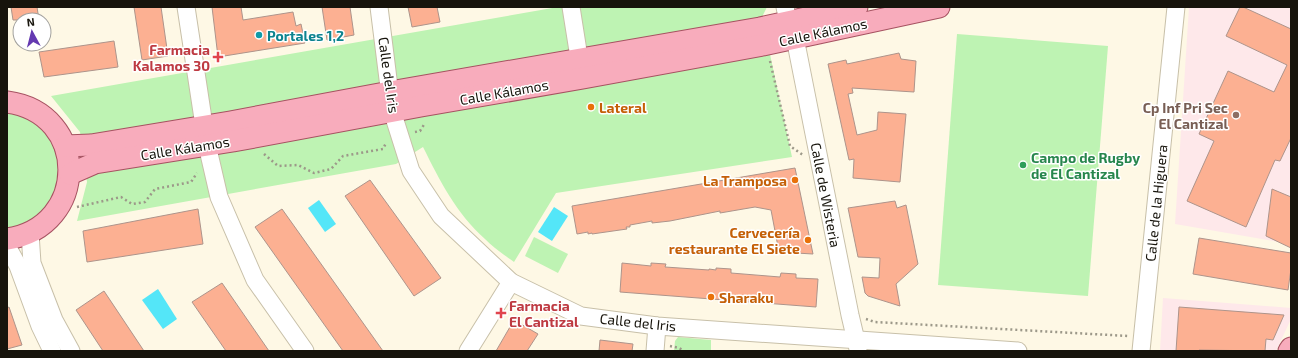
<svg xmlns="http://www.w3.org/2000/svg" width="1298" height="358" font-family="'Exo 2',sans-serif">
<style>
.education{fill:#fee8ea}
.green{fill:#bef3b3}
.water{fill:#54e6f8}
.building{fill:#fcb092;stroke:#ad948b}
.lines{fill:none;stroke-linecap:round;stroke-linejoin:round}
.minor-casing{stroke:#c8c0a9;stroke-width:19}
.major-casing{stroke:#a65261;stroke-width:23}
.path{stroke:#9c9889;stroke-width:2.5;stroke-dasharray:2 3;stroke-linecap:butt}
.minor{stroke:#fff;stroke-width:17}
.major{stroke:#f8acbc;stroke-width:21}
.culture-dot{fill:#0f9aa8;stroke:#fff;stroke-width:1.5}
.health-dot{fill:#e0444e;stroke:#fff;stroke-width:1.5}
.food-dot{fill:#e8710a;stroke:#fff;stroke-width:1.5}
.education-dot{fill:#8d6e63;stroke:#fff;stroke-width:1.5}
.leisure-dot{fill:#2e9e5b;stroke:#fff;stroke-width:1.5}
.labels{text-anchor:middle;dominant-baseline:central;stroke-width:3;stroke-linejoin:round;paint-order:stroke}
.street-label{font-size:14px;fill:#17140c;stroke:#fff}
.culture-label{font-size:14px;font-weight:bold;fill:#0d838f;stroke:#fff;text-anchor:start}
.health-label{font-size:14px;font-weight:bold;fill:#be3a42;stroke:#fff;text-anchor:end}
.food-label{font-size:14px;font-weight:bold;fill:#c56008;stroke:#fff;text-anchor:start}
.education-label{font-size:14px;font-weight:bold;fill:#785e54;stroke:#fff;text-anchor:end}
.leisure-label{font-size:14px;font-weight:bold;fill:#27864d;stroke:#fff;text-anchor:start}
</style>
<rect width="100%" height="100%" fill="#fef8e5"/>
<g class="education">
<path d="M1189,7H1291V244L1175,224Z"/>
<path d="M1163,298L1291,308V319L1276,351H1160Z"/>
</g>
<g class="green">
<path d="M558,7H767L762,17L792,157L556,193L514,262C504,255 494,248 485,239C456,213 440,181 423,147L396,164L77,221L87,182L80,132L51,96Z"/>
<path d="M957,34L1108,46L1088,296L938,285Z"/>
<path d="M7,109L30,115L59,147L61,190L34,224L7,232Z"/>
<path d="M534,237L568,254L558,273L525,256Z"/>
<path d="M678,337L711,340V351H674L675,341Z"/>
</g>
<g class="water">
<path d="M319,200L336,224L325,232L308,208Z"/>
<path d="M554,207L568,216L552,241L538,232Z"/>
<path d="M158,289L177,319L163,329L142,300Z"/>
</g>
<g class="building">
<path d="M11,7H37L39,20H13Z"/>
<path d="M134,7H161L168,56L142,60Z"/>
<path d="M212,7H241L243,20L293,12L296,26L301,24L305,43L218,57Z"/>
<path d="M322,7H350L354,35L327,40Z"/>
<path d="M408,7H437L440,22L412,27Z"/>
<path d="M1240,7H1243L1291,29V138L1280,161L1275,160L1246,227L1187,201L1214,141L1199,134L1228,71L1274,92L1287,65L1226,36Z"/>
<path d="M114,41L118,67L44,77L39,52Z"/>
<path d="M899,53L901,59L916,61L914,92L852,88L853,93L848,94L857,135L877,130L878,112L906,114L900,182L853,178L854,159L849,160L828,64L846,60L847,64Z"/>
<path d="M795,168L813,254L779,252L771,210L755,207L720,213V211L670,221L652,223V221L630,225V227H626L627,229L592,234V233L588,234V232L577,234L572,206Z"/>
<path d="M370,180L441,278L414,296L345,196Z"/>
<path d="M1272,189L1291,197V248L1266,236Z"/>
<path d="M895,201L897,208L906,205L918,264L896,284L900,306L868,296L865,293L862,277L879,278L880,258L858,257L848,208Z"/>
<path d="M198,209L203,244L87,262L83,231Z"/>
<path d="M282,209L383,351H343L255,227Z"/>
<path d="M1199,238L1291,253V269L1288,290L1193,274Z"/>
<path d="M622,263L651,266V263L666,264L665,267L709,270V269L716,270V268L731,269V273L780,277L781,273L796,274V278L818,279L816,307L620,292Z"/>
<path d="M222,283L269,351H226L192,302Z"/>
<path d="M104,291L144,351H103L76,310Z"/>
<path d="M9,307L22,345L7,349V308Z"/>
<path d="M1179,307L1284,315L1273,340L1266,339L1265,351L1199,350V351H1176Z"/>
<path d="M514,320L538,334L527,351H496Z"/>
<path d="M600,340L633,344L632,351H599Z"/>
</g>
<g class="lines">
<defs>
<g id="minor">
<path d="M186,7L207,145L219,197L255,280L305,351"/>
<path d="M379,7L392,111L411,171L441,216L511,282L581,316L657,326L1018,351"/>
<path d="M571,7L581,70"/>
<path d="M785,7L788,22L795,38L850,315L858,349"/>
<path d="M30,233L32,263L54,320L71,351"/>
<path d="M7,246L18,266L40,326L52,351"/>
<path d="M468,351L511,282"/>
<path d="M655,351L657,326"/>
<path d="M1141,351L1176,7"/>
</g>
<g id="major">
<path d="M7,102C90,113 89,227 7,239"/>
<path d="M65,146L91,145L230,122L390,92L760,28L857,7"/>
<path d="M70,174L95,163L233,141L421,106L583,78L763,45L939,7"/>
<path d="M1289,351L1291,348"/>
</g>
</defs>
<use href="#minor" class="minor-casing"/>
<use href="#major" class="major-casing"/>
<g class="path">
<path d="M770,61L790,146L803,155"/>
<path d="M415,132L420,131L425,123"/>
<path d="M264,154L278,166L298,165L314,173L331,169L343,156L383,149L386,143"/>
<path d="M77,207L121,197L132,204L145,202L155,189L191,182L197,173"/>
<path d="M866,319L875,322L1128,336"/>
<path d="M670,346L679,348L684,351"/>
</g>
<use href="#minor" class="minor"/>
<use href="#major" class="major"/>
</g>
<circle class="culture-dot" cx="259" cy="35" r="4"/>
<g class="health-dot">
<path d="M216 51h4v4h4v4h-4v4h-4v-4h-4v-4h4z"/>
<path d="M499 307h4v4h4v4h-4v4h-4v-4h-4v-4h4z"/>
</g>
<g class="food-dot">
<circle cx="591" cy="107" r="4"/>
<circle cx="795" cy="180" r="4"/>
<circle cx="808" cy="240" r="4"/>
<circle cx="711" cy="297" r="4"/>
</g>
<circle class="education-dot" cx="1236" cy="115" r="4"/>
<circle class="leisure-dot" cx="1023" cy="165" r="4"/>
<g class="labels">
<g class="street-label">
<text transform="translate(823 32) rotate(-12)">Calle Kálamos</text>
<text transform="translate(389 75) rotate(82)">Calle del Iris</text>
<text transform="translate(504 92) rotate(-10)">Calle Kálamos</text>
<text transform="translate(185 148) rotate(-9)">Calle Kálamos</text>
<text transform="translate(826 195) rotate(79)">Calle de Wisteria</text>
<text transform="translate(1156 203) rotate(-84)">Calle de la Higuera</text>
<text transform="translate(638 322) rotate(6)">Calle del Iris</text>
</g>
<g class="culture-label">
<text x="267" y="35">Portales 1,2</text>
</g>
<g class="health-label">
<text x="210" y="49">Farmacia<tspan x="210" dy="16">Kalamos 30</tspan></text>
<text x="509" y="305" text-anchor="start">Farmacia<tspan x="509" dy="16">El Cantizal</tspan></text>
</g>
<g class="food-label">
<text x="599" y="107">Lateral</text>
<text x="787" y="180" text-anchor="end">La Tramposa</text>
<text x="800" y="232" text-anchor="end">Cervecería<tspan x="800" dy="16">restaurante El Siete</tspan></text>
<text x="719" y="297">Sharaku</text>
</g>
<g class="education-label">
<text x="1228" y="107">Cp Inf Pri Sec<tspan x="1228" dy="16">El Cantizal</tspan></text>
</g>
<g class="leisure-label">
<text x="1031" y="157">Campo de Rugby<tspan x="1031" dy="16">de El Cantizal</tspan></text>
</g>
</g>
<rect width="1298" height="358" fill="none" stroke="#17140c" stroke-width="16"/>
<g transform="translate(32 32) rotate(353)"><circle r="19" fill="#ffffff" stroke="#a2a19e"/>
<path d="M0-3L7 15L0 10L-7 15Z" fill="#6439b1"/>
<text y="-6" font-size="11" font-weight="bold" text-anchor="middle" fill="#17140c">N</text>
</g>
</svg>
